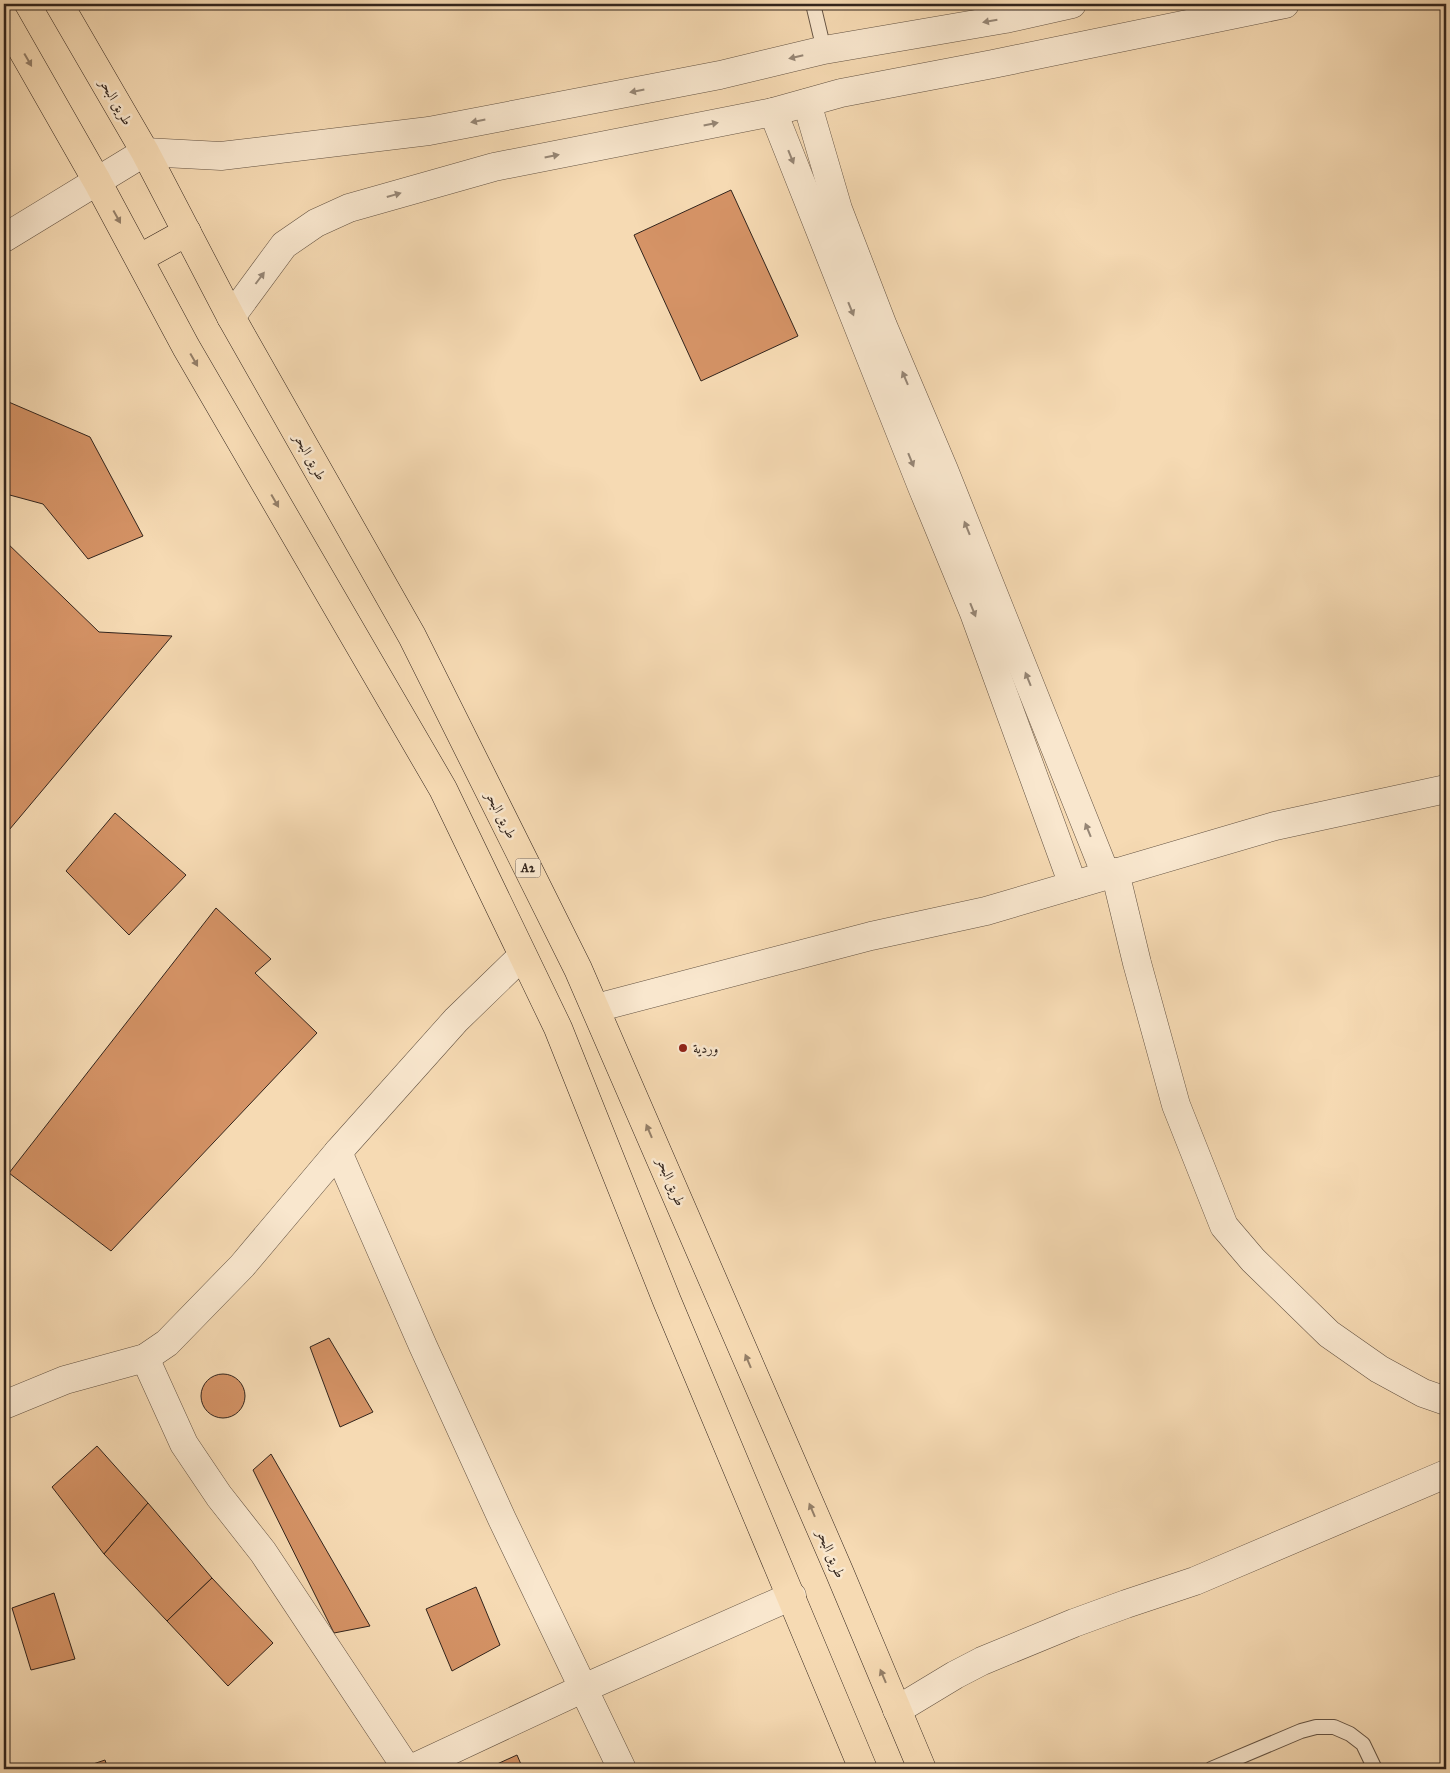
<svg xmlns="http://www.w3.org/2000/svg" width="1450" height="1773" font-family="'IM FELL Great Primer',Amiri,serif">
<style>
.building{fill:#d59366;stroke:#32241c}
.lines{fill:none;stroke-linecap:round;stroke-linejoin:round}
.service-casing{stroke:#635242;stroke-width:16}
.minor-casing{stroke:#635242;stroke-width:29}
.trunk-casing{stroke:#32241c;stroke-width:29}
.service{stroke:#f9e7ce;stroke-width:14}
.minor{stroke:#f9e7ce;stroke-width:28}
.trunk{stroke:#f6dab3;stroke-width:28}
.oneway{fill:#968675}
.oneway2{fill:#947f68}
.poi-dot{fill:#8f2418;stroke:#f9e7ce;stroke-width:2}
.labels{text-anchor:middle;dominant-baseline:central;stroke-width:5;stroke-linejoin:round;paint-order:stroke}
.shield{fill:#f9e7ce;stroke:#6e5e51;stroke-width:1}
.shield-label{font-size:12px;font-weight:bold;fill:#32241c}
.street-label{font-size:14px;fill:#32241c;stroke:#f9e7ce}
.poi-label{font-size:14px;fill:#32241c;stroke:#f9e7ce;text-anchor:start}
</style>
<rect width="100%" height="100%" fill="#f6dab3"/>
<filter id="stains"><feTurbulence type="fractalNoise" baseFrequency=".004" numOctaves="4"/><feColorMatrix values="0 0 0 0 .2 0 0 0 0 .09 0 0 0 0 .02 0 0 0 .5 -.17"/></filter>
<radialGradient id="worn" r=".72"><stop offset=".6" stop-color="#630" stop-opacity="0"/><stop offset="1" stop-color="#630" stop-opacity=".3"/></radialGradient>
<g class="building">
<path d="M731,190L798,336L701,381L634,235Z"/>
<path d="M4,400L90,437L143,536L88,559L43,504L6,494L4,496Z"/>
<path d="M4,540L99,632L172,636L4,836Z"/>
<path d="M115,813L186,875L129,935L66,871Z"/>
<path d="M216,908L271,959L255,973L317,1033L111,1251L9,1173Z"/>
<path d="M329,1338L373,1412L340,1427L310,1347Z"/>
<circle cx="223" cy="1396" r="22"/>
<path d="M97,1446L148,1503L104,1554L52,1487Z"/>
<path d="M271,1454L370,1626L334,1633L253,1470Z"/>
<path d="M148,1503L212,1578L167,1621L104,1554Z"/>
<path d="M212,1578L273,1643L228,1686L167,1621Z"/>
<path d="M476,1587L500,1645L452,1671L426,1609Z"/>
<path d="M54,1593L75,1659L31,1670L12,1608Z"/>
<path d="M517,1755L523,1769H486Z"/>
<path d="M105,1760L108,1769H78Z"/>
</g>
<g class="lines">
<defs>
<g id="service">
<path d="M813,4L824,50"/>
<path d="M1211,1769L1301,1731L1316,1727H1334L1350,1734L1363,1744L1375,1769"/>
</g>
<g id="minor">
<path d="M807,103L838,209L883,326L944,470L1106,875"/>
<path d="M773,112L922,487L974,613L1073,885"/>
<path d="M4,238L145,152L221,156L429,131L720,75L824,50L1005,19L1072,4"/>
<path d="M231,317L284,245L316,223L349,208L494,167L773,112L841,93L993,64L1285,4"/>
<path d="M1115,872L1137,963L1176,1105L1224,1226L1253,1260L1329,1334L1379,1369L1423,1393L1446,1401"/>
<path d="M596,1008L871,936L986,911L1275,826L1446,789"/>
<path d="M338,1152L423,1346L502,1519L622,1769"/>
<path d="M145,1358L184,1444L219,1496L263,1552L407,1769"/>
<path d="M4,1405L65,1380L145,1358L167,1343L242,1266L338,1152L456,1020L522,956"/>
<path d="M897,1710L955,1675L982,1661L1074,1623L1126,1604L1195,1581L1446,1474"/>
<path d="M411,1769L584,1688L792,1596"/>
</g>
<g id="trunk">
<path d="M59,4L145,152L231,317L412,636L578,969L839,1571L922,1769"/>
<path d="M4,18L97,181L186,347L443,789L558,1028L667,1301L863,1769"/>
<path d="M140,258L187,232"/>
</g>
</defs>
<use href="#service" class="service-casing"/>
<use href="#minor" class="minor-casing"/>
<use href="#trunk" class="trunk-casing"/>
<use href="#service" class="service"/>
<use href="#minor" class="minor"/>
<use href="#trunk" class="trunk"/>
</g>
<defs><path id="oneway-solid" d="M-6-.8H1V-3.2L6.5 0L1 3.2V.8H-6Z" transform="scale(1.25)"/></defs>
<g class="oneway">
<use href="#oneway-solid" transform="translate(990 21) rotate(170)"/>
<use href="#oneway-solid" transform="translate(796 57) rotate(167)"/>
<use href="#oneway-solid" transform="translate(637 91) rotate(169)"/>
<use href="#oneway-solid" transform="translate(478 121) rotate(169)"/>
<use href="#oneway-solid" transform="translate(711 124) rotate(-11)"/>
<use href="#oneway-solid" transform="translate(552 156) rotate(-11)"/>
<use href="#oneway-solid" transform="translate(791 157) rotate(68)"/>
<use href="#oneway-solid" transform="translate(394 195) rotate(-16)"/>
<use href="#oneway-solid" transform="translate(260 278) rotate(-53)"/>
<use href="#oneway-solid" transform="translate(851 309) rotate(68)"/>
<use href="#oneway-solid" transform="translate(905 378) rotate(-113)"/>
<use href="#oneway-solid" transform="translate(911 460) rotate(68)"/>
<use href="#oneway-solid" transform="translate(967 528) rotate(-112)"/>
<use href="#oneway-solid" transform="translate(973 610) rotate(68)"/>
<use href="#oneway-solid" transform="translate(1028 679) rotate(-112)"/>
<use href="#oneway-solid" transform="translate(1088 830) rotate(-112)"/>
</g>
<g class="oneway2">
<use href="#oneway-solid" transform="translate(28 60) rotate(60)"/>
<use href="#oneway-solid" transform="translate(117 217) rotate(61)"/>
<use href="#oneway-solid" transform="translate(194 360) rotate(60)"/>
<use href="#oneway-solid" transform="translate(275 501) rotate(60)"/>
<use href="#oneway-solid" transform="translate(649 1131) rotate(-113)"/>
<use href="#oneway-solid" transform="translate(748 1361) rotate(-113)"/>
<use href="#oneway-solid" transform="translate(812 1510) rotate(-113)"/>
<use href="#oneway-solid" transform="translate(883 1676) rotate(-113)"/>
</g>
<circle class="poi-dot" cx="683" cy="1048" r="5"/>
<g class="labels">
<rect class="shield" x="515.5" y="858.5" width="25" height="19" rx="4"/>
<g class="shield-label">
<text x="528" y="868">A2</text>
</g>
<g class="street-label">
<text transform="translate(116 102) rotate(60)">طريق البحر</text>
<text transform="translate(310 457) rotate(61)">طريق البحر</text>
<text transform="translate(501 815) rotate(63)">طريق البحر</text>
<text transform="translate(671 1182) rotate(67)">طريق البحر</text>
<text transform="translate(831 1554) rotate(67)">طريق البحر</text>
</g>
<g class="poi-label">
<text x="693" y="1048">وردية</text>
</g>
</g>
<rect width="1450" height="1773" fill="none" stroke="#f6dab3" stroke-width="20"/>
<rect x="5" y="5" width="1440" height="1763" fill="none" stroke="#32241c" stroke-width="2.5"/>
<rect x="10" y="10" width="1430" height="1753" fill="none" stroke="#32241c"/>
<rect width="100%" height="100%" filter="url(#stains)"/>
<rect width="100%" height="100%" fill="url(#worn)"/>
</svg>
